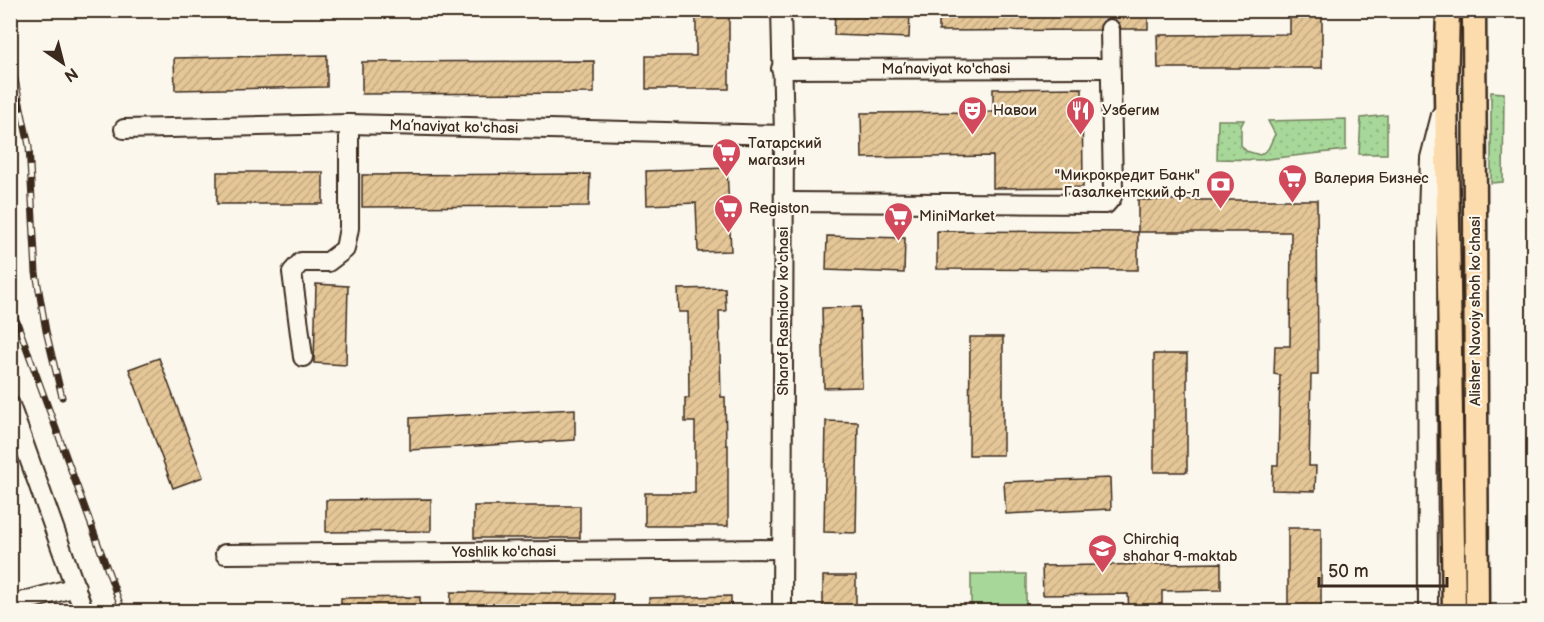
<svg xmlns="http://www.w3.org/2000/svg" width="1544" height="622" font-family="'Balsamiq Sans',sans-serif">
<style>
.grass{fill:url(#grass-dots);stroke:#71815c;stroke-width:1.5}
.garden{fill:#a7d899;stroke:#71815c;stroke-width:1.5}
.building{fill:url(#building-hatch);stroke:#3b2a1e;stroke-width:1.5}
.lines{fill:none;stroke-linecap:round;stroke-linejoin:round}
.minor-tunnel{stroke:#d5cec3;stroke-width:18;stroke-dasharray:18 9;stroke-linecap:butt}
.minor-casing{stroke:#3b2a1e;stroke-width:22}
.major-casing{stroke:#3b2a1e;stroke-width:27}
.minor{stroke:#fbf7ec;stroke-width:18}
.major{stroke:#fcdcac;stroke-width:22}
.rail-casing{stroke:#3b2a1e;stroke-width:7}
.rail{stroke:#fbf7ec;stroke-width:4.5;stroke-dasharray:14;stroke-linecap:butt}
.labels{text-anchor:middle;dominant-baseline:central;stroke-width:4.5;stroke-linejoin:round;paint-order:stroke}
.street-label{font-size:15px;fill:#3b2a1e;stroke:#fbf7ec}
.poi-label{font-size:15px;fill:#3b2a1e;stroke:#fbf7ec;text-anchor:start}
</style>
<defs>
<pattern id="grass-dots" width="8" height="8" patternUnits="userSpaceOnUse" patternTransform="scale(1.5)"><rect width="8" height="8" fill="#a7d899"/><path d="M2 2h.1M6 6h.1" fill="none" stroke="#91ba83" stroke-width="1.8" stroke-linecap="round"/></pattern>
<pattern id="building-hatch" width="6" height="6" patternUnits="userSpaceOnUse" patternTransform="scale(1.5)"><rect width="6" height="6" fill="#e4c697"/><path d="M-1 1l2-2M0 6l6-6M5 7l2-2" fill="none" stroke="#c4aa82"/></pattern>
</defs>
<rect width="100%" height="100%" fill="#fbf7ec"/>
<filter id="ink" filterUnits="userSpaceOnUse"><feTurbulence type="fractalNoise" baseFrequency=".0167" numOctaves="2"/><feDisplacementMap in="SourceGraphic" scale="12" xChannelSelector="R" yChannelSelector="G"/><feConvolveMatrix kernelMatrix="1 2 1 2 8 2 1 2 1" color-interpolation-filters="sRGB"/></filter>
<g filter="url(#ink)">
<g class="grass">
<path d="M1491,92L1504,93L1503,182L1491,183Z"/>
<path d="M1387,115V154H1359L1361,118Z"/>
<path d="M1346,119V150L1259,160L1217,159L1218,120H1244L1241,126V145L1246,151L1260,155L1268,149L1275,134L1268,121Z"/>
</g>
<rect class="garden" x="971" y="574" width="55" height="37"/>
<g class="building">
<path d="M696,10H729V89H646V56H696Z"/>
<path d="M835,10H910L909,38L834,35Z"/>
<path d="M939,10H1148V29H1121L1119,23L1110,18L1104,20L1099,30L939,31Z"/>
<path d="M1290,10H1322V68H1158L1157,35L1290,34Z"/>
<path d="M327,55V87L175,90L174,58Z"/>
<path d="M594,61V93L362,94V62Z"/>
<path d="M1082,88L1083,187L993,188V156L862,158L861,113L993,112V89Z"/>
<path d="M727,168L731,251L698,252L696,203L647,205L646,171Z"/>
<rect x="217" y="172" width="106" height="32"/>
<path d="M590,174L589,206L362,207V175Z"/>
<path d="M1138,200H1317L1318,375H1311L1309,466H1316L1315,491L1272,490L1273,465H1278L1280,375L1274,374L1275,346H1290L1291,232H1138Z"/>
<path d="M937,231L1138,232V270L937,269Z"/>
<path d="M827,236L905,238L904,273L826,270Z"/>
<path d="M316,284L348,286L346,365L314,363Z"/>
<path d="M725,288L726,311H719L721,397H725L726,445H728V526H645V493H695V422H685V398H689L688,312H679L678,289Z"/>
<path d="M860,307L862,387L824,388L822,308Z"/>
<path d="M970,337H1003V455H969Z"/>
<rect x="1154" y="354" width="33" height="118"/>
<path d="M159,358L203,477L173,488L129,369Z"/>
<path d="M575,409V440L410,450V418Z"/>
<path d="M826,421L858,422L856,533L824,532Z"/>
<path d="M1110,478L1111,509L1006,514L1004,482Z"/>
<path d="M431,499V531L326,532V500Z"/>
<rect x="474" y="506" width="106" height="32"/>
<rect x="1288" y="528" width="33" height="84"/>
<path d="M1221,563V590L1162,591V612H1129L1128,594L1043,595L1042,566Z"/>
<rect x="823" y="576" width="33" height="36"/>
<path d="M451,592L613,594V612H450Z"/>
<path d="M731,596V612H650L649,598Z"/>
<path d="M420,597V612H341V598Z"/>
</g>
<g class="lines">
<path class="minor-tunnel" d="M1110,29V10"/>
<defs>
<g id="minor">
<path d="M781,10L784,135L782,612"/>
<path id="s1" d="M781,69L1109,68"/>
<path id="s2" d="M124,129L349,124L784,135"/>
<path d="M784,202L1106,204L1112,197L1113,189L1110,29"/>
<path d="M303,357L292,272L301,262H328L345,249L349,228V124"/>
<path d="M10,405L84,612"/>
<path id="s3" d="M225,554L782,549"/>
<path d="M10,605L76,587"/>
<path d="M1428,612L1427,241L1430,158L1441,115"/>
</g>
<g id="major">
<path d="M1448,10L1446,92L1454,612"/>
<path d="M1474,10L1477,612"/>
</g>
</defs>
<use href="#minor" class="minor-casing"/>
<use href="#major" class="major-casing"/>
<use href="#minor" class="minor"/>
<use href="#major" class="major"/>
<defs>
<g id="rail">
<path d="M10,56L29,146L36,273L46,331L62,397"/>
<path d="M10,303L123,612"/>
</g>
</defs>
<use href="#rail" class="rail-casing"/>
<use href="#rail" class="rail"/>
</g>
</g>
<defs>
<symbol id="theatre-pin" viewBox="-11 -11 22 30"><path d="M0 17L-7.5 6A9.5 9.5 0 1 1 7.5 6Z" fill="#d1495b" stroke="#fbf7ec"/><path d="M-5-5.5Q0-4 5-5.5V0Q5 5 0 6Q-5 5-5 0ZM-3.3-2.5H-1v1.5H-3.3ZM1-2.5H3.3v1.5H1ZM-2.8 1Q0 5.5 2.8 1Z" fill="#fff"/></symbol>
<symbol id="restaurant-pin" viewBox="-11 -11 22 30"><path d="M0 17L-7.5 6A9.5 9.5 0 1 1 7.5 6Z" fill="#d1495b" stroke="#fbf7ec"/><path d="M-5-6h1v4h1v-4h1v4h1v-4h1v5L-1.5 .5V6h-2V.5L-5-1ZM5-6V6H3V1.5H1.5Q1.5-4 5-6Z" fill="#fff"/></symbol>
<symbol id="supermarket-pin" viewBox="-11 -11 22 30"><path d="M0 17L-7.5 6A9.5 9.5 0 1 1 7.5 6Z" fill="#d1495b" stroke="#fbf7ec"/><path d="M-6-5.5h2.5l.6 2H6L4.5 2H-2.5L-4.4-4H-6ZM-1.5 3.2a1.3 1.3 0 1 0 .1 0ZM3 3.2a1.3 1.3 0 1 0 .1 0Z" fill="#fff"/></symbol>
<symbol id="bank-pin" viewBox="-11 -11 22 30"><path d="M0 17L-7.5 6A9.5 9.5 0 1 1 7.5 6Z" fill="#d1495b" stroke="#fbf7ec"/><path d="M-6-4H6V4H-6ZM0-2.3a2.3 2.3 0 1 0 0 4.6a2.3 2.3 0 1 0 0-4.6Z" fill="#fff"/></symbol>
<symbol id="school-pin" viewBox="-11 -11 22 30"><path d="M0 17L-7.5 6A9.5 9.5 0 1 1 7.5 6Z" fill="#d1495b" stroke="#fbf7ec"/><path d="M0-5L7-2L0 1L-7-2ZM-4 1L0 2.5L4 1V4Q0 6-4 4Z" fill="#fff"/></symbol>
</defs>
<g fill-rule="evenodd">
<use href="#theatre-pin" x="956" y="94" width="33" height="45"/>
<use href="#restaurant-pin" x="1064" y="94" width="33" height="45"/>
<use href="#supermarket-pin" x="710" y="136" width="33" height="45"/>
<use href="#supermarket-pin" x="1276" y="162" width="33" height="45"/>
<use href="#bank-pin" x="1204" y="168" width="33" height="45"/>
<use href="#supermarket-pin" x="712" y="192" width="33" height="45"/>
<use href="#supermarket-pin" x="882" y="200" width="33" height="45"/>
<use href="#school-pin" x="1086" y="532" width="33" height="45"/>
</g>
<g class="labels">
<g class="street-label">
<text stroke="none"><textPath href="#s1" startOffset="165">Ma’naviyat ko'chasi</textPath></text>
<text stroke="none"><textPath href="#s2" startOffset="330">Ma’naviyat ko'chasi</textPath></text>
<text transform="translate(783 311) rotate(-90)">Sharof Rashidov ko'chasi</text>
<text transform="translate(1475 311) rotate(-90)">Alisher Navoiy shoh koʻchasi</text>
<text stroke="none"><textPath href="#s3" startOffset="279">Yoshlik ko'chasi</textPath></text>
</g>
<g class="poi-label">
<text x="993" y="110">Навои</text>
<text x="1102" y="110">Узбегим</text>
<text x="748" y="143">Татарский<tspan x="748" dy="17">магазин</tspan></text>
<text x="1200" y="175" text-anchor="end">"Микрокредит Банк"<tspan x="1200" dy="17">Газалкентский ф-л</tspan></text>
<text x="1314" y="178">Валерия Бизнес</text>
<text x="749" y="208">Registon</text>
<text x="919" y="216">MiniMarket</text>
<text x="1123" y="539">Chirchiq<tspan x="1123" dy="17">shahar 9-maktab</tspan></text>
</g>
</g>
<rect width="1544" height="622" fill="none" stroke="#fbf7ec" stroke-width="36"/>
<rect x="18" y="18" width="1508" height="586" fill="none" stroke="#3b2a1e" stroke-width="2" filter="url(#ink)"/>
<g transform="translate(63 63) rotate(145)" stroke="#fbf7ec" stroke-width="4.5" paint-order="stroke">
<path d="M0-4.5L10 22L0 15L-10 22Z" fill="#3b2a1e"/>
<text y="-9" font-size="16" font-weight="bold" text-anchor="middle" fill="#3b2a1e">N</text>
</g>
<path d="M1319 577v9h128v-9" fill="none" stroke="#3b2a1e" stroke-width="3"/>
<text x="1328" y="577" font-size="18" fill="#3b2a1e" stroke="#fbf7ec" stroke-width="4.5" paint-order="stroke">50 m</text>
</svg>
